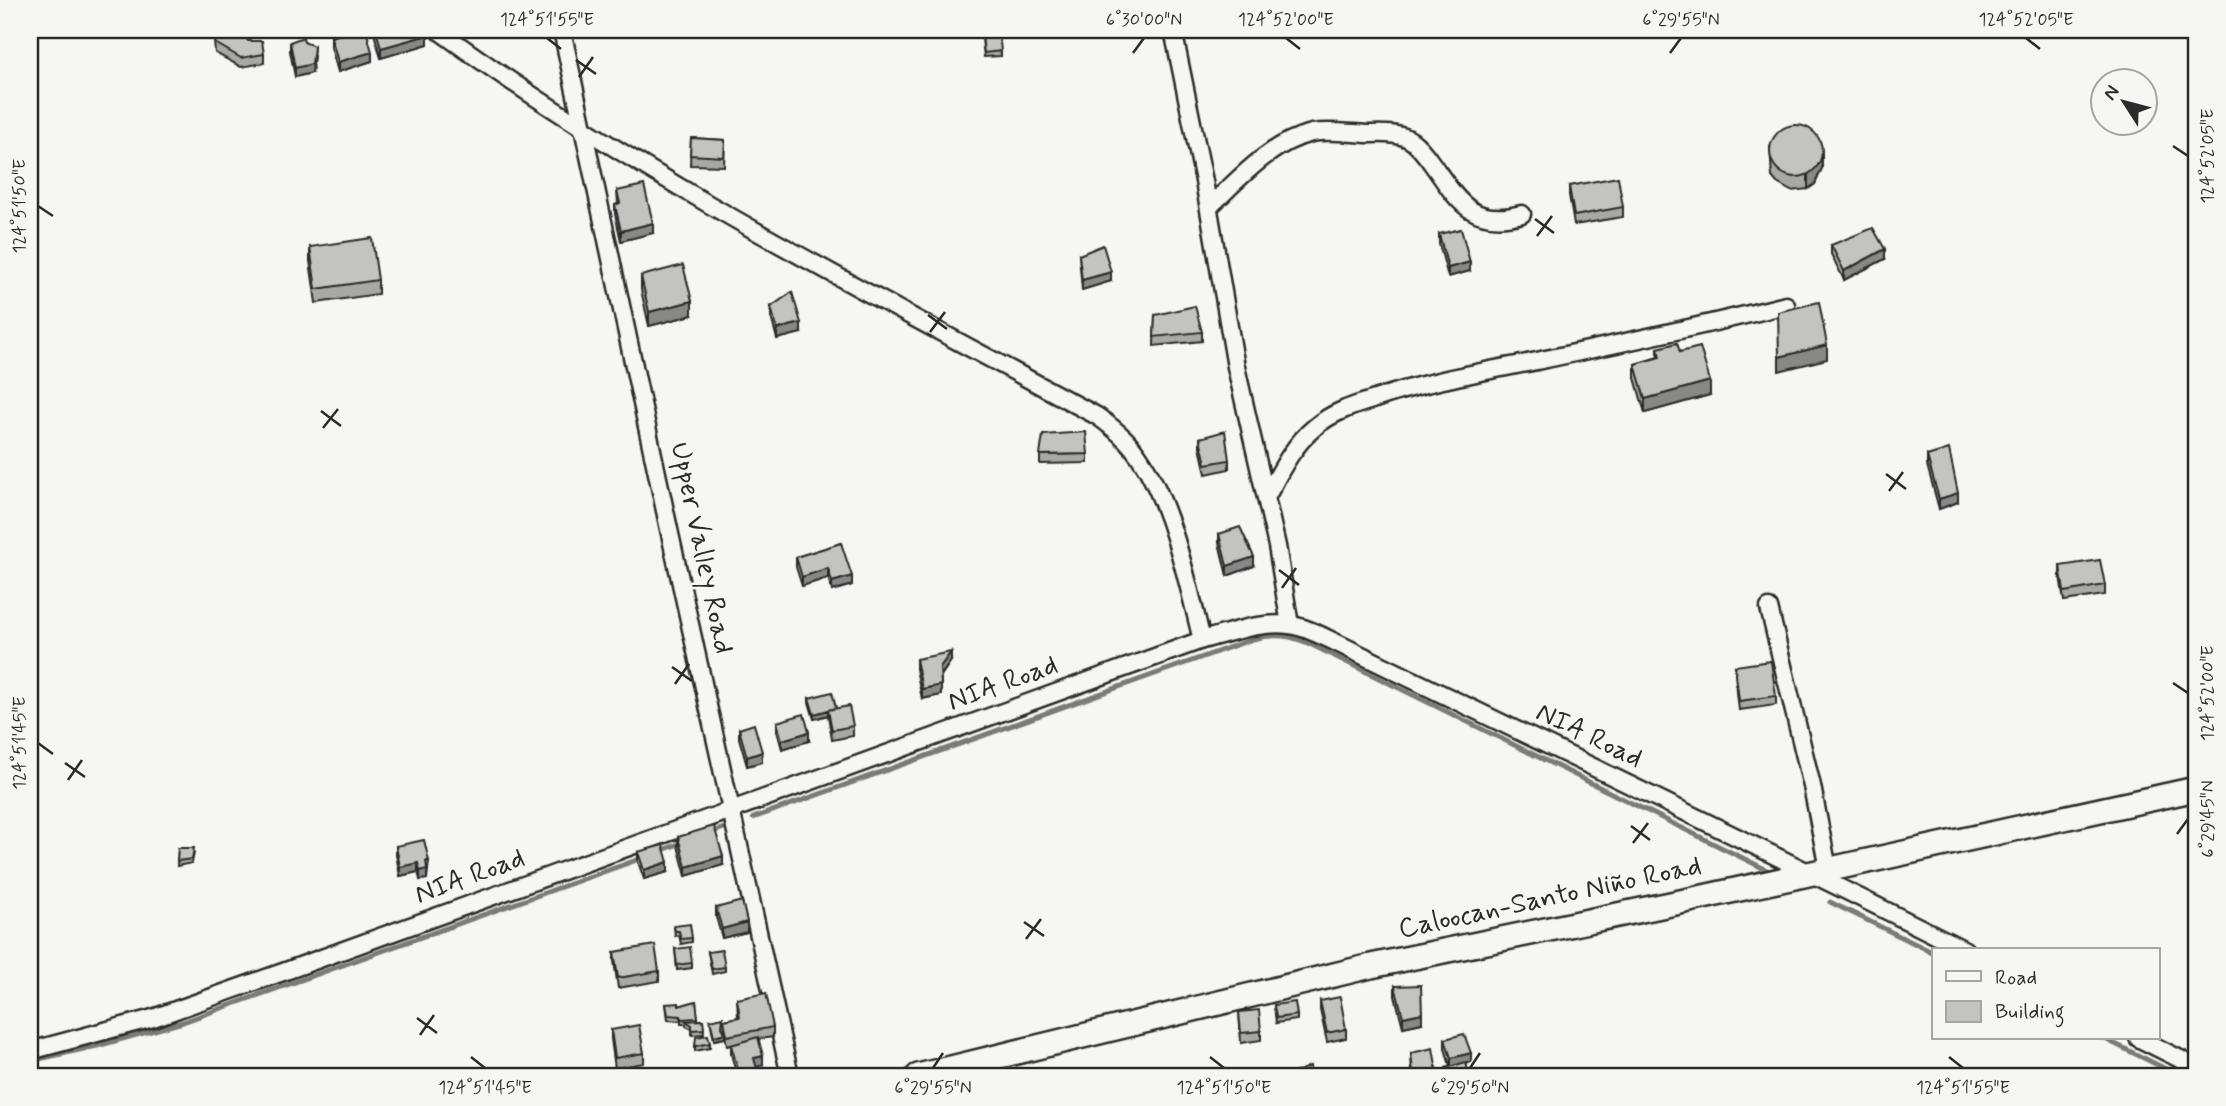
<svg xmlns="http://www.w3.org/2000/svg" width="2226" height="1106" font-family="Mynerve,sans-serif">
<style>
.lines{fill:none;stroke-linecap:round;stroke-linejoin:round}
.stream{stroke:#7a7a78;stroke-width:5}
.street-casing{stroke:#2b2b2b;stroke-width:21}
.secondary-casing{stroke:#2b2b2b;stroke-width:28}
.street{stroke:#f6f6f2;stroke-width:16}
.secondary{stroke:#f6f6f2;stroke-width:23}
.wall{fill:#a8a8a5;stroke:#2b2b2b;stroke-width:2}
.shaded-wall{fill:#888886;stroke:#2b2b2b;stroke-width:2}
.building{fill:#c3c3c0;stroke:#2b2b2b;stroke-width:2}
.ticks{fill:none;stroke:#2b2b2b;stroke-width:2.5}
.labels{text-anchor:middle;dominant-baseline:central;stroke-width:5;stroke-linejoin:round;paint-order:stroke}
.street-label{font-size:28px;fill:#2b2b2b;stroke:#f6f6f2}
.neatline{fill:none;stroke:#2b2b2b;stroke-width:2.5}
.ticks-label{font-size:18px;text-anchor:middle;fill:#2b2b2b}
</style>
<rect width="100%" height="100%" fill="#f6f6f2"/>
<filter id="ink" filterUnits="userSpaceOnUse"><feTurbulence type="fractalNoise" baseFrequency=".0143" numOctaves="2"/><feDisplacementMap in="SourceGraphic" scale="14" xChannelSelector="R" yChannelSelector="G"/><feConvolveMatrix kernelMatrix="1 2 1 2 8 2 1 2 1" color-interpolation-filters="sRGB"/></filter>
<g filter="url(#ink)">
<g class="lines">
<g class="stream">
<path d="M753,818L1253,639C1274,633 1292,635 1312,645L1775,874"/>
<path d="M710,833L727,827"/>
<path d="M660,851L684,842"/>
<path d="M1830,902L1934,953"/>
<path d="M2103,1038L2180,1076"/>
<path d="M30,1061L97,1046L183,1022L645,857"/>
</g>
<defs>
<g id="street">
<path d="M438,30C644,180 873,295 1097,416C1107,423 1117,431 1126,440C1168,484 1187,581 1202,640"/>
<path d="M562,30L670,534L790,1076"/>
<path d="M1173,30L1204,181L1236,367L1277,546L1290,625"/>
<path d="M1209,207C1238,180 1271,142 1312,133C1329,130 1349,133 1366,134C1380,134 1400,132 1412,141C1420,147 1425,154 1430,161C1457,198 1469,228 1522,214"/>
<path d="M1267,496C1280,472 1293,445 1315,427C1331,413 1352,406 1372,400C1426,381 1482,372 1537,361C1621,343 1704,326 1786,305"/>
<path d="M1769,608L1812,786L1828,869"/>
<path d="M2138,1038L2196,1067"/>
<path d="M30,1051L153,1018L283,972L1202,640C1230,633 1261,621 1290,625C1306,627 1322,636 1337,643C1546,745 1757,845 1965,950"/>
</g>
<path id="secondary" d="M918,1076L1371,966L1685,901L2196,789"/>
</defs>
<use href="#street" class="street-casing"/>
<use href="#secondary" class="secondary-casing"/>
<use href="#street" class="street"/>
<use href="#secondary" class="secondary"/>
</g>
<g class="wall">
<path d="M213,30L230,33L248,41L264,54V63L241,67L215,53Z"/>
<rect x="288" y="30" width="21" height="1"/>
<path d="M330,30H366L372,61L338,72L331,47V37H332Z"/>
<path d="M373,30H425L428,44L381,58Z"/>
<path d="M982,39L1001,51V56L984,57Z"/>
<path d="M290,42H304L314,56L312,73L295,77L290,51Z"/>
<path d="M691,138L725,140L724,166L690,165Z"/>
<path d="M1770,147L1822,168L1815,184L1808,189L1791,191L1777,183L1772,177Z"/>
<path d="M1569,186L1623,207V217L1574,225L1569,195Z"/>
<path d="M617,191L653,233L621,241L615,214V205L618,204Z"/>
<path d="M1439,234L1470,271L1448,277L1439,244Z"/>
<path d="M1831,245L1885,259L1844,280L1831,254Z"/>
<path d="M310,247L378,280V294L316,303L310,261Z"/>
<path d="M1079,255L1111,281L1082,290Z"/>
<path d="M641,276L692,315L649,326L641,290Z"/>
<path d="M771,307L801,333L777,339L771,317Z"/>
<path d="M1155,315L1202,332V341L1154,346Z"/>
<path d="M1658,348L1680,352L1710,395L1645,413L1635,378V364L1658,357Z"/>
<path d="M1200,438L1229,460V469L1206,474L1200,447Z"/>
<path d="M1088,454V463L1040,464V455Z"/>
<path d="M1927,456L1958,502L1939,509L1927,465Z"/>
<path d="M1219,534L1254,566L1227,576L1219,543Z"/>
<path d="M841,543L852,585L832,591L828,578L802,586L796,567V557Z"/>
<path d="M2060,566L2105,585V595L2064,601L2060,576Z"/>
<path d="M916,659L951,661L941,676V695L922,699L916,669Z"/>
<path d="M1735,666L1776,696V705L1739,710L1735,675Z"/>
<path d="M809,698L836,708L853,726V736L832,740L828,715L814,719L809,702Z"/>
<path d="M777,722L809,741L782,749L777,731Z"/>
<path d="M739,729L762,762L747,766L739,738Z"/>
<path d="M678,837L723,865L686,876L678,846Z"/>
<path d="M396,846L429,861L427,879L420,880L418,872L400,876L396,855Z"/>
<path d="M178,848L194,853L192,863L177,866Z"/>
<path d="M638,852L668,872L644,879L638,862Z"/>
<path d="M716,908L747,932L722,938L716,917Z"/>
<path d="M674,926L692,938V942L681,944L679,935L675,936Z"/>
<path d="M675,949L692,963V968L677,970Z"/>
<path d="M614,952L659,971V981L618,988L614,961Z"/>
<path d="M708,952L725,967V971L712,974Z"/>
<path d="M1395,986L1422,1023L1403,1027L1395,996Z"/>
<path d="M737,999L773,1027V1037L758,1039L763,1065L756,1067L758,1073L784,1076H737L731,1054V1045L727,1046L725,1034V1038L714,1040L710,1020L722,1027L725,1033L724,1020L738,1017Z"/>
<path d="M696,1001L698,1020H703L704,1034L692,1035V1029L686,1026V1024H681V1021L668,1020L666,1004L679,1006Z"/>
<path d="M1320,1001L1346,1029V1038L1327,1042L1320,1010Z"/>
<path d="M1274,1005L1297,1015V1020L1276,1023Z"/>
<path d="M1239,1012L1261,1031V1040L1241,1043Z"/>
<path d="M611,1030L644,1053V1063L615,1068L611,1039Z"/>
<path d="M1445,1039L1471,1062L1466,1064L1469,1076H1446V1068L1450,1066L1445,1048Z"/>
<path d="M710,1043V1048L695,1051V1046Z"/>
<path d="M1411,1053L1437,1071V1076H1412Z"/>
</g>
<g class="shaded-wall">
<path d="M332,30H361L332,39Z"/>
<path d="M428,35V44L381,58V48Z"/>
<path d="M314,46L312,73L295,77V68Z"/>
<path d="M372,52V61L338,72V62Z"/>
<path d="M1822,154V168L1815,184L1808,189V175Z"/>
<path d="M653,223V233L621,241V231Z"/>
<path d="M1885,249V259L1844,280V271Z"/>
<path d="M1470,262V271L1448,277V268Z"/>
<path d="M1111,272V281L1082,290V280Z"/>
<path d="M692,301V315L649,326V312Z"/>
<path d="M801,323V333L777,339V329Z"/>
<path d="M1827,345V359L1779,371V357Z"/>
<path d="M1710,381V395L1645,413V399Z"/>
<path d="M1958,493V502L1939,509V499Z"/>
<path d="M1254,557V566L1227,576V566Z"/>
<path d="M828,568V578L802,586V577Z"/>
<path d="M852,576V585L832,591V582Z"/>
<path d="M951,652V661L940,676V667Z"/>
<path d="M941,685V695L922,699V689Z"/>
<path d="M828,710V715L814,719V714Z"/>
<path d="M809,732V741L782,749V740Z"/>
<path d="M762,752V762L747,766V757Z"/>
<path d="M723,856V865L686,876V867Z"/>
<path d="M668,862V872L644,879V870Z"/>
<path d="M418,863V872L400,876V867Z"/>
<path d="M427,869V879L420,880V871Z"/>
<path d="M747,922V932L722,938V929Z"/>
<path d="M1422,1013V1023L1403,1027V1017Z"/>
<path d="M725,1033V1038L714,1040V1036Z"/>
<path d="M1471,1053V1062L1451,1068V1058Z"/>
<path d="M763,1056V1065L754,1068V1058Z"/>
</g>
<g class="building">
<path d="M214,30H228L230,33L242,30L248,41H262L264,54L241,58L215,43Z"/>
<path d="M355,30H366L372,52L338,62L331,37Z"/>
<path d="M376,30H425L428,35L381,48Z"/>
<path d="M999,33L1001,51L984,53L982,35Z"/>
<path d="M303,37L304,42L314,46L312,64L295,68L290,42Z"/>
<circle cx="1796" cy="151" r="26"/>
<path d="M691,138L725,140L724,157L690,155Z"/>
<path d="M1618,177L1623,207L1574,216L1569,186Z"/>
<path d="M644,185L653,223L621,231L615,205L620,203L617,191Z"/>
<path d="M1873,228L1885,249L1844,271L1831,245Z"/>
<path d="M1461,229L1470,262L1448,268L1439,234Z"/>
<path d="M372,238L378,280L316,289L310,247Z"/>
<path d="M1103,245L1111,272L1082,280L1079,255Z"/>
<path d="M683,265L692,301L649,312L641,276Z"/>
<path d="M792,292L801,323L777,329L771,307Z"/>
<path d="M1819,302L1827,345L1779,357L1778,312Z"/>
<path d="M1195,306L1202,332L1154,337L1155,315Z"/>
<path d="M1677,343L1680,352L1700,347L1710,381L1645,399L1635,364L1660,357L1658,348Z"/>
<path d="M1225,431L1229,460L1206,464L1200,438Z"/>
<path d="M1086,432L1088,454L1040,455L1043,435Z"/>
<path d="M1949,449L1958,493L1939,499L1927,456Z"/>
<path d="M1240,527L1254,557L1227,566L1219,534Z"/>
<path d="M841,543L852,576L832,582L828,568L802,577L796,557Z"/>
<path d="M2100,560L2105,585L2064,592L2060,566Z"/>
<path d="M951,652L940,667L941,685L922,689L916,659Z"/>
<path d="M1771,661L1776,696L1739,701L1735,666Z"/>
<path d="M832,692L836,708L814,714L809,698Z"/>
<path d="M849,706L853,726L832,730L828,710Z"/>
<path d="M804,714L809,732L782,740L777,722Z"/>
<path d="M754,724L762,752L747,757L739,729Z"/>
<path d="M714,826L723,856L686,867L678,837Z"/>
<path d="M424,840L429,861H426L427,869L420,871L418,863L400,867L396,846Z"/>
<path d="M663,845L668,862L644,870L638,852Z"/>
<path d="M178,848H194L192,859L177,861Z"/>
<path d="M742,901L747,922L722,929L716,908Z"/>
<path d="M690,924L692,938L681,939L679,931H675L674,926Z"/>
<path d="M655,945L659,971L618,978L614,952Z"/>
<path d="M690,947L692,963L677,965L675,949Z"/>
<path d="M722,950L725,967L712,969L708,952Z"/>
<path d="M1421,985L1422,1013L1403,1017L1395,986Z"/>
<path d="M766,993L773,1027L727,1036L724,1020L740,1017L737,999Z"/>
<path d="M1340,997L1346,1029L1327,1033L1320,1001Z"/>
<path d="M696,1001L698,1018L681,1019V1016L668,1015L666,1004L679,1003V1006Z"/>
<path d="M1295,1002L1297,1015L1276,1018L1274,1005Z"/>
<path d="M1259,1010L1261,1031L1241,1033L1239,1012Z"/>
<path d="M723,1017L722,1027L725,1033L714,1036L710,1020Z"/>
<path d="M703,1020L704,1029L692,1030V1025L686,1021Z"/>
<path d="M639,1025L644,1053L615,1058L611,1030Z"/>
<path d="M1464,1034L1471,1053L1451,1058L1445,1039Z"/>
<path d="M708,1035L710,1043L695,1046L696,1037Z"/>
<path d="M758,1037L763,1056L754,1058L758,1073L781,1067L784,1076H740L731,1045Z"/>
<path d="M1433,1048L1437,1071L1413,1072L1411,1053Z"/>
<path d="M1466,1062L1469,1076H1448L1446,1068Z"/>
<path d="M1310,1066L1311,1076H1295L1294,1073Z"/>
</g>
</g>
<path class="ticks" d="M547,38L561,49M1286,38L1300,49M2026,38L2040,49M1133,53L1144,38M1670,53L1681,38M576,60L596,74M579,77L593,57M2173,146L2188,156M38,206L53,216M1535,219L1554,233M1537,236L1552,216M928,315L947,329M930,332L945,312M321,411L341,426M323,428L338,409M1886,474L1906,489M1889,491L1903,472M1279,570L1299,585M1282,588L1296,568M672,667L692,681M2173,683L2188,693M675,684L689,664M38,743L53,754M65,763L85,777M68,780L82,760M1631,826L1650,840M2177,834L2188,819M1633,843L1648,823M1024,922L1044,936M1026,939L1041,919M417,1018L437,1033M420,1035L434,1015M471,1057L485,1068M1210,1057L1224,1068M1949,1057L1963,1068M933,1068L943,1053M1470,1068L1480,1053"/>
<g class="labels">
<g class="street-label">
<text transform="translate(701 548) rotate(78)">Upper Valley Road</text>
<text transform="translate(1003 684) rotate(-20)">NIA Road</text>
<text transform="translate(1589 736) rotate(26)">NIA Road</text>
<text transform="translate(470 877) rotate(-20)">NIA Road</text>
<text transform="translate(1550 898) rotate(-12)">Caloocan-Santo Niño Road</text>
</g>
</g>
<rect width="2226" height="1106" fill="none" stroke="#f6f6f2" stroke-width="77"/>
<rect x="1932" y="948" width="228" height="91" fill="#f6f6f2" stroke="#a5a5a2" stroke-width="2"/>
<rect x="1946" y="971" width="35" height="10" fill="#f6f6f2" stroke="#a5a5a2" stroke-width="2"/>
<text x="1995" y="984" font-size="21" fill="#2b2b2b">Road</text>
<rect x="1946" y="1001" width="35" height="21" fill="#c3c3c0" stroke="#a5a5a2" stroke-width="2"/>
<text x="1995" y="1018" font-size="21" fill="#2b2b2b">Building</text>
<g transform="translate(2124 102) rotate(306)"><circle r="33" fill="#f6f6f2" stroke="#a5a5a2" stroke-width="2"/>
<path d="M0-5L12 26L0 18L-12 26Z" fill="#2b2b2b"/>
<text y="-10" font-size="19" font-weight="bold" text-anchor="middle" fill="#2b2b2b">N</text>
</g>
<rect x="38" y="38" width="2150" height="1030" class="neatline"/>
<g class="ticks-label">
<text x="547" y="25">124°51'55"E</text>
<text x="1144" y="25">6°30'00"N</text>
<text x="1286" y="25">124°52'00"E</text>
<text x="1681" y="25">6°29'55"N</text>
<text x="2026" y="25">124°52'05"E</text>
<text transform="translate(2207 156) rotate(-90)" y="6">124°52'05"E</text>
<text transform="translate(19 206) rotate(-90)" y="6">124°51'50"E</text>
<text transform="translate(2207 693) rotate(-90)" y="6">124°52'00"E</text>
<text transform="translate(19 743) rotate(-90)" y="6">124°51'45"E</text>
<text transform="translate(2207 819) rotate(-90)" y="6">6°29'45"N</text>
<text x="485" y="1093">124°51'45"E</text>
<text x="933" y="1093">6°29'55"N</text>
<text x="1224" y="1093">124°51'50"E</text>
<text x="1470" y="1093">6°29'50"N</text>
<text x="1963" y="1093">124°51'55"E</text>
</g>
</svg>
